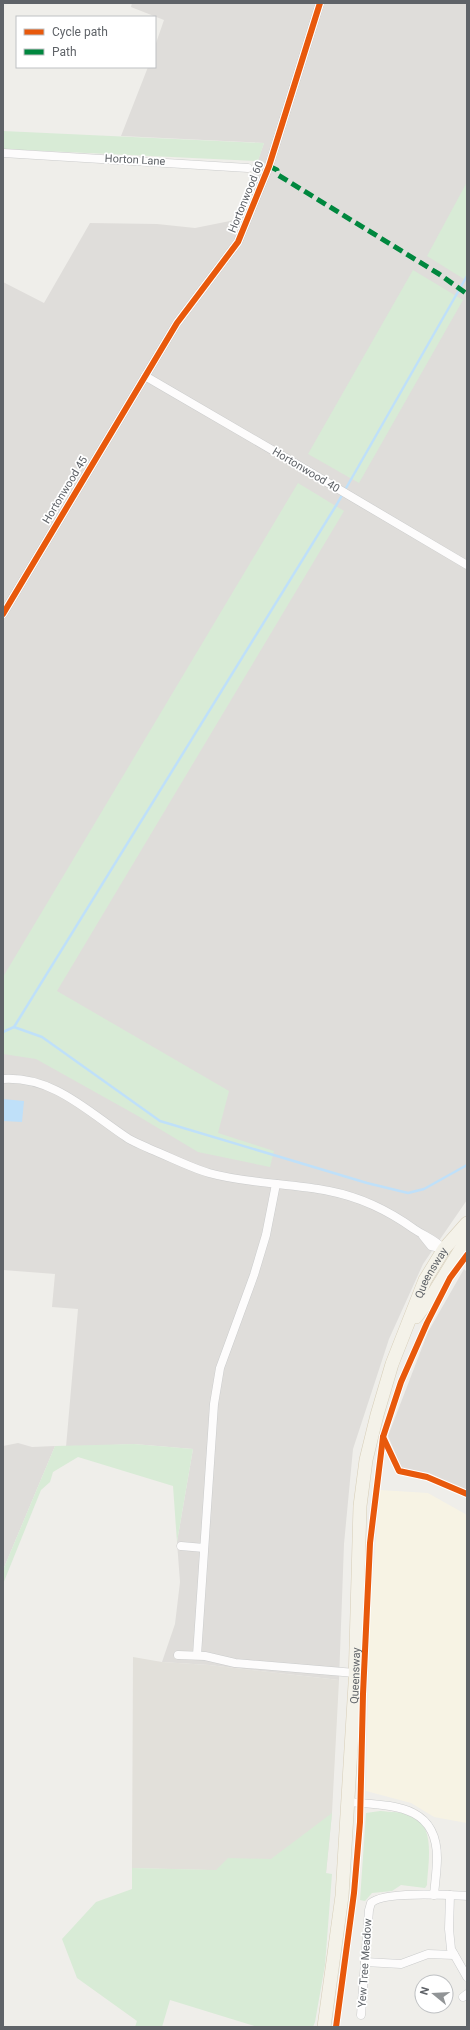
<svg xmlns="http://www.w3.org/2000/svg" width="470" height="2030" font-family="Roboto,sans-serif">
<style>
.commercial{fill:#f7f3e4}
.industrial{fill:#dfddda}
.education{fill:#e2e0da}
.green{fill:#d8ebd6}
.water{fill:#bfe0f9}
.lines{fill:none;stroke-linecap:round;stroke-linejoin:round}
.stream{stroke:#bfe0f9;stroke-width:2.5}
.minor-casing{stroke:#cbcccc;stroke-width:9}
.primary-casing{stroke:#d7ceb8;stroke-width:14}
.minor{stroke:#fdfcfc;stroke-width:8}
.primary{stroke:#f4f2e9;stroke-width:13}
.quiet{stroke:#00873e;stroke-width:5;stroke-dasharray:10 5;stroke-linecap:butt}
.cycleway-casing{stroke:#fff;stroke-width:8}
.cycleway{stroke:#e8590c;stroke-width:6}
.labels{text-anchor:middle;dominant-baseline:central;stroke-width:3.5;stroke-linejoin:round;paint-order:stroke}
.street-label{font-size:11px;fill:#5f6368;stroke:#fff}
</style>
<rect width="100%" height="100%" fill="#efeeea"/>
<path class="commercial" d="M380,1490L428,1493L467,1515V1823L434,1817L411,1803L366,1791L370,1615Z"/>
<g class="industrial">
<path d="M132,3H467V1200L423,1264L389,1339L353,1449L344,1544L339,1680L209,1665L162,1662L175,1624L180,1582L177,1542L193,1449L134,1444L66,1447L78,1309L52,1307L55,1274L3,1270V282L44,303L90,223L157,224L195,228L230,221L238,216L264,143L121,136L148,67H155V46L164,20L131,7Z"/>
<path d="M464,1269L467,1272V1491L429,1473L402,1469L388,1436L428,1332Z"/>
<path d="M18,1443L32,1447L55,1446L3,1570V1446Z"/>
</g>
<path class="education" d="M133,1657L162,1662L209,1665L339,1680L332,1813L326,1873L132,1868Z"/>
<g class="green">
<path d="M3,131L264,143L258,161L3,149Z"/>
<path d="M467,182V281L427,256Z"/>
<path d="M413,270L463,300L359,483L308,454Z"/>
<path d="M298,483L344,511L57,991L229,1091L218,1133L274,1151L270,1167L198,1152L138,1116L36,1059L3,1054V977Z"/>
<path d="M134,1444L193,1449L177,1542L173,1486L78,1457L53,1472L50,1482L41,1490L3,1584V1570L55,1446Z"/>
<path d="M380,1811C390,1812 403,1812 412,1815C436,1826 428,1864 427,1885L425,1888L401,1885L392,1891L372,1893L365,1901L360,1900L366,1813Z"/>
<path d="M332,1813L326,1873L332,1874L325,1965L315,2022L313,2027H258L170,2000L162,2027H135L137,2021L77,1978L62,1939L96,1902L132,1889V1868L216,1870L228,1858L271,1859Z"/>
</g>
<path class="water" d="M3,1099L24,1101L22,1122L3,1121Z"/>
<g class="lines">
<g class="stream">
<path d="M14,1027L42,1037L160,1121L367,1183L408,1193L424,1189L467,1165"/>
<path d="M3,1032L14,1027L337,504L467,276"/>
</g>
<defs>
<g id="minor">
<path d="M3,153L248,168"/>
<path d="M145,376L291,461L467,565"/>
<path d="M3,614L177,323L238,242L269,166L320,3"/>
<path d="M3,1079C53,1076 87,1111 126,1137C133,1142 142,1145 150,1149C170,1157 189,1167 209,1173C248,1184 290,1183 329,1191C360,1197 389,1211 414,1229C426,1237 434,1239 444,1249"/>
<path d="M423,1236L431,1246L444,1249"/>
<path d="M181,1546L204,1548"/>
<path d="M178,1655L205,1656L235,1663L355,1673"/>
<path d="M197,1655L214,1404L220,1368L254,1275L266,1235L276,1184"/>
<path d="M349,1802C390,1806 437,1803 437,1858C437,1870 435,1883 434,1895"/>
<path d="M450,1895L449,1929L451,1949L467,1977"/>
<path d="M365,1962L401,1964L428,1954L454,1955"/>
<path d="M463,1997L467,1994"/>
<path d="M361,2015L369,1910L371,1903C384,1891 448,1895 467,1896"/>
</g>
<g id="primary">
<path d="M416,1317L432,1296L467,1239"/>
<path id="s1" d="M324,2027L342,1896L355,1684L360,1506L366,1460L377,1415L392,1364L425,1280L444,1249L467,1223"/>
</g>
</defs>
<use href="#minor" class="minor-casing"/>
<use href="#primary" class="primary-casing"/>
<use href="#minor" class="minor"/>
<use href="#primary" class="primary"/>
<path class="quiet" d="M269,166L277,170L278,175L439,274L467,294"/>
<defs>
<g id="cycleway">
<path d="M3,614L177,323L238,242L269,166L320,3"/>
<path d="M383,1437L399,1471L427,1477L467,1494"/>
<path d="M336,2027L354,1893L360,1822L363,1694L370,1543L383,1437L401,1382L427,1323L450,1278L467,1255"/>
</g>
</defs>
<use href="#cycleway" class="cycleway-casing"/>
<use href="#cycleway" class="cycleway"/>
</g>
<g class="labels">
<g class="street-label">
<text transform="translate(135 160) rotate(3)">Horton Lane</text>
<text transform="translate(246 197) rotate(-68)">Hortonwood 60</text>
<text transform="translate(306 470) rotate(31)">Hortonwood 40</text>
<text transform="translate(65 490) rotate(-59)">Hortonwood 45</text>
<text stroke="none"><textPath href="#s1" startOffset="768">Queensway</textPath></text>
<text stroke="none"><textPath href="#s1" startOffset="353">Queensway</textPath></text>
<text transform="translate(365 1963) rotate(-86)">Yew Tree Meadow</text>
</g>
</g>
<rect width="470" height="2030" fill="none" stroke="#5f6368" stroke-width="8"/>
<rect x="16" y="16" width="140" height="52" fill="#ffffff" stroke="#bfc1c3"/>
<rect x="24" y="29" width="20" height="6" fill="#e8590c" stroke="#bfc1c3"/>
<text x="52" y="36" font-size="12" fill="#5f6368">Cycle path</text>
<rect x="24" y="49" width="20" height="6" fill="#00873e" stroke="#bfc1c3"/>
<text x="52" y="56" font-size="12" fill="#5f6368">Path</text>
<g transform="translate(434 1994) rotate(288)"><circle r="19" fill="#ffffff" stroke="#bfc1c3"/>
<path d="M0-3L7 15L0 10L-7 15Z" fill="#919496"/>
<text y="-6" font-size="11" font-weight="bold" text-anchor="middle" fill="#5f6368">N</text>
</g>
</svg>
